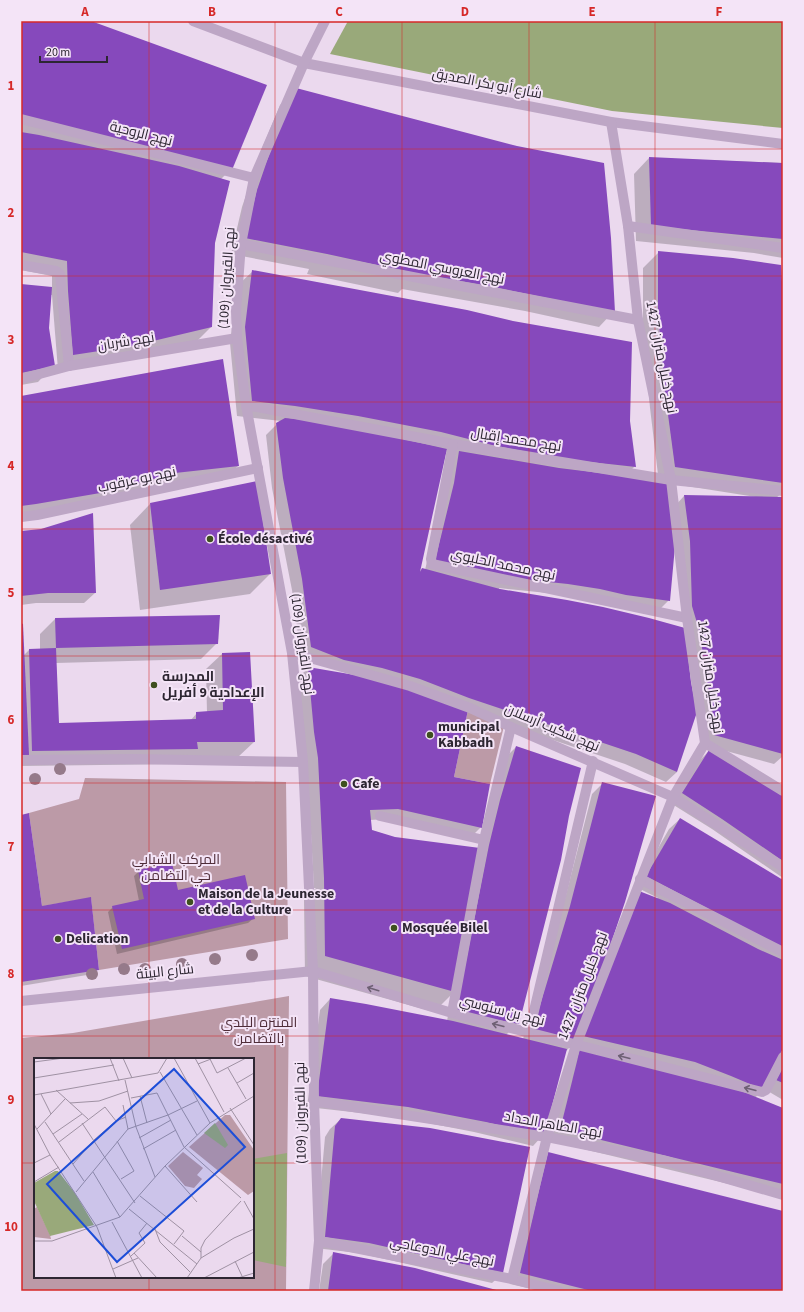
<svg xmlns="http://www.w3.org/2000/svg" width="804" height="1312" font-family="'Source Sans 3',Cairo,sans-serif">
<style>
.green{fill:#bc9aa7;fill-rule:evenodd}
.water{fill:#99a97a}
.shadow{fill:#0003;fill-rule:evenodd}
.building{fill:#8649bc}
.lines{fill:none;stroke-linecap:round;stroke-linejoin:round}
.street{stroke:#bda6c5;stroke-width:10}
.tree{fill:#957a8a}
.oneway{stroke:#6e6074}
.grid{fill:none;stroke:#d62828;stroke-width:1;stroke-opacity:0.55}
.poi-dot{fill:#3e501f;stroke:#f4e4f7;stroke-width:1.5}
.labels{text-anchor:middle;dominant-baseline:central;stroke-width:4;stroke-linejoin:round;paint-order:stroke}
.street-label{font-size:14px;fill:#2d2632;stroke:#f4e4f7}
.poi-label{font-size:14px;font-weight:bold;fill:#2d2632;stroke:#f4e4f7;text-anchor:start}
.park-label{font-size:14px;fill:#4e2c38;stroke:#f4e4f7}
.inset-road{fill:none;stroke:#9f91a3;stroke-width:1}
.view{fill:#1d4ed8;fill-opacity:0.15;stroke:#1d4ed8;stroke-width:2}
.inset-edge{fill:none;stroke:#2d2632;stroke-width:2}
.neatline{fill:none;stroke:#d62828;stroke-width:1.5}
.grid-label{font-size:13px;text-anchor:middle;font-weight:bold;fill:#d62828}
</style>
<rect width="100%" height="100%" fill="#ebd9ee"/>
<g class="green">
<path d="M468,710L504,726L490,784L454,777Z"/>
<path d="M85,778L286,782L288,939L99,970L91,898L42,906L29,813L79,799Z"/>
<path d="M289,996L286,1291H21V1038L73,1033ZM35,1059H253V1277H35Z"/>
</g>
<g class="water">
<path d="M348,21H783V128L612,111L330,54Z"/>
<path d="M287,1153L286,1267L253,1260V1159Z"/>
</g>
<g class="shadow">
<path d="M21,21H89L231,169L221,179L214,243L211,327L195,343L58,370L52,295H51L48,328L53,366L38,382L21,385V285L52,288V276L21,270Z"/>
<path d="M296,89L517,147L614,311L599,327L525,311L402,289L398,293L307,274L309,269L231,254L242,207L261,151L280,105Z"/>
<path d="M649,158L783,163V258L754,253L636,241L634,174Z"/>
<path d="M659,252L783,314V492L776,498L783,499V756L774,764L704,745L674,507L684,496L756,498V497L667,483L669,600L658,611L557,594L499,588V590L677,772L666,782L625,764L466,711L452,777L481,827L470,838L387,819L370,820L371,830L395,838L480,849L505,758L516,747L518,1023L506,1035L523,1039L560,918L592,794L603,783L605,958L657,899L658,898L636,887L669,829L680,819L783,881V1046L763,1089L755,1098L783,1109V1197L550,1141L574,1043L565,1052L543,1135L533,1146L474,1132L397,1117L307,1107L320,1010L330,999L447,1021L452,994L434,1012L305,976L304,900L316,888H314L311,834L306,833L298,678L308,668L352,676L353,674L301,657L292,590L272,488L266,435L277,424L281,421L237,416L230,343L237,286L253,271L629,421L635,466L624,477L659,483L650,408L643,329V268ZM445,452L456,455L449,462L443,494L425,570L422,569L419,573Z"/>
<path d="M21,396L238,466L222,481L159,488L21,519Z"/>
<path d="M256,482L270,574L250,594L140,610L130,525L150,504Z"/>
<path d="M21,532L95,593L84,603H36L21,605Z"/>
<path d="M55,619L217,643L201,659L56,663L58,724L190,721L197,713H207L206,669L222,654L249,653L254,742L238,757L181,764L21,766V624L23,656L29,650H40V634Z"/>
<path d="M709,751L783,790V878L712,829L672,804L699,761Z"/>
<path d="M21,816L41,906L90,899L98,969L93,974L21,986Z"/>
<path d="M139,871L177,891L254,918L248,923L117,954L108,912L113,907L139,901L134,876Z"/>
<path d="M783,1060V1100L766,1090Z"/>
<path d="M341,1119L503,1273L492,1283L358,1253L315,1248L325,1137L330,1129Z"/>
<path d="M538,1164L783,1212V1291H540L510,1284Z"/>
<path d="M334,1253L498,1291H319L323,1264Z"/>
</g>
<g class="building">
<path d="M21,21H91L267,85L232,170L21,116Z"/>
<path d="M296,88L517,146L604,163L611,238L615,312L484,285L419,274L327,254L245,238L257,190L276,135Z"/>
<path d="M21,132L39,135L179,166L230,181L215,243L212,327L132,346L73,355L68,291L67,261L21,252Z"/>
<path d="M649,157L783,163V239L651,226Z"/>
<path d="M658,251L733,258L781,265L783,299V483L675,467L665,392L658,313Z"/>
<path d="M252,270L467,310L513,321L632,342L630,421L636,467L563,459L492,445L441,432L358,416L295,406L252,401L245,327Z"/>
<path d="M21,284L52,287L49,328L55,366L21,373Z"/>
<path d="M223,359L239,466L175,473L106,492L36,504L21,506V396Z"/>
<path d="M285,418L327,422L447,449L420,572L422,568L500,589L567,600L603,607L649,618L685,628L691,682L697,712L677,772L636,754L469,698L420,679L382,668L344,660L311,647L302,579L283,478L276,423Z"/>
<path d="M459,451L559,468L632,477L668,484L676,535L670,601L626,595L600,589L568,584L511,578L435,561L454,483Z"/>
<path d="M257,481L271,574L160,590L150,503Z"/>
<path d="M684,495L783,497V754L714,735L712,707L705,670L700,633L692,606L690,541Z"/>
<path d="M93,513L96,593H48L21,596V531L41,529Z"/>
<path d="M220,615L218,644L56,648L55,618Z"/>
<path d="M21,623L23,624L29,755H21Z"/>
<path d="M56,648L59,723L196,719V712L223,710L222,653L250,652L255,742H197L198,749L32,751L29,649Z"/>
<path d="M308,667L355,675L410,690L468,710L454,777L490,784L482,828L398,809L370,810L372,830L395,837L480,848L455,992L325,956L324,878L318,758L314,732Z"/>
<path d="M516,746L581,768L569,816L561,860L519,1024L456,1012L489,845L500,800Z"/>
<path d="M709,750L783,796V861L722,819L682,793Z"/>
<path d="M602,782L656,796L625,902L606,958L576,1043L533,1029L570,906Z"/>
<path d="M29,813L42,906L91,897L99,970L21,982V815Z"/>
<path d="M680,818L783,880V947L756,934L646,876Z"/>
<path d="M172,863L178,890L245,875L255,919L122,949L112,906L144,899L138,870Z"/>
<path d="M639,891L670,903L758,949L783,960V1048L764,1090L731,1076L695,1062L583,1036Z"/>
<path d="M330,998L366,1004L453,1021L567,1049L544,1136L486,1122L408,1107L317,1096Z"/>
<path d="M580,1049L741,1091L783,1108V1184L560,1130Z"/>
<path d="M783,1067V1083L776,1080Z"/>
<path d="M341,1118L430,1128L530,1147L503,1273L369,1243L325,1237L335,1126Z"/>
<path d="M548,1152L783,1211V1291H592L520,1273Z"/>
<path d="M333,1252L415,1268L500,1291H328Z"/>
</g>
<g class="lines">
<g class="street">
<path d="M193,21L304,63L611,122L783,144"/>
<path d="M21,119L254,178"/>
<path d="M628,226L783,248"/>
<path d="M241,244L638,320"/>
<path d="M21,265L56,271L60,274L69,366"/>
<path d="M21,379L69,366L237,338"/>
<path d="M246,405L453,444L671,480L783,491"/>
<path d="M453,444L431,559L432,564L687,618"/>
<path d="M21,517L37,515L258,468"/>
<path d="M292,653L410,686L470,708L511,727L673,797L783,867"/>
<path d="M705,743L783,791"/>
<path d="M21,760L134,759L303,762"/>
<path d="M380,816L484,840"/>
<path d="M640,879L783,952"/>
<path d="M21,1001L313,971L452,1013L762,1092L766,1090L783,1057"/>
<path d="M452,1013L484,840L511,727"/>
<path d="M529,1032L593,761"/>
<path d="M314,1101L547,1137L666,1161L783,1195"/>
<path d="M319,1241L512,1279L559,1291"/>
<path d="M512,1279L547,1137L576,1045L673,797L705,743L687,618L671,480L638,320L628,226L611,122"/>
<path d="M314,1291L319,1241L314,1101L313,971L303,762L292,653L246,405L237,338L236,311L241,244L254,178L304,63L325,21"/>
</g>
</g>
<g class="tree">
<circle cx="60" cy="769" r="6"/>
<circle cx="35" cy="779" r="6"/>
<circle cx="252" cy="955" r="6"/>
<circle cx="215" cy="959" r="6"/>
<circle cx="182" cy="964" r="6"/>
<circle cx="124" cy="969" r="6"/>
<circle cx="145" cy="969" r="6"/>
<circle cx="92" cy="974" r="6"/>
</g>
<defs><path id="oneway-shaft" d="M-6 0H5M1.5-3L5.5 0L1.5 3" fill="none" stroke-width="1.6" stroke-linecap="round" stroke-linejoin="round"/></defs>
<g class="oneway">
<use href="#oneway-shaft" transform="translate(373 989) rotate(-163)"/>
<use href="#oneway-shaft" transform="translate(498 1025) rotate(-166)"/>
<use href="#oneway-shaft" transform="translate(624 1057) rotate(-166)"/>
<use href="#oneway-shaft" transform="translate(750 1089) rotate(-166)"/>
</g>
<path class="grid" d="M149,21V1059M275,21V1291M402,21V1291M529,21V1291M655,21V1291M21,149H783M21,276H783M21,402H783M21,529H783M21,656H783M21,783H783M21,910H783M21,1036H783M21,1163H35M253,1163H783M149,1277V1291"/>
<g class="poi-dot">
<circle cx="210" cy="539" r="4"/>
<circle cx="154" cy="685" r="4"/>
<circle cx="430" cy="735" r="4"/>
<circle cx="344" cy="784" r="4"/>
<circle cx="190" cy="902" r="4"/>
<circle cx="394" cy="928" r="4"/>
<circle cx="58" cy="939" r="4"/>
</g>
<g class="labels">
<g class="street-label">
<text transform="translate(487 84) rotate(11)">شارع أبو بكر الصديق</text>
<text transform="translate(141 134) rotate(14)">نهج الروحية</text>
<text transform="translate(442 268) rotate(11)">نهج العروسي المطوي</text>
<text transform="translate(227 278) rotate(-86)">نهج القيروان (109)</text>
<text transform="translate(126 342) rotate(-9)">نهج شربان</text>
<text transform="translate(661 357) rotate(79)">نهج خليل متران 1427</text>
<text transform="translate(516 440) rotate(9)">نهج محمد إقبال</text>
<text transform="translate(137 480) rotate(-12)">نهج بو عرقوب</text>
<text transform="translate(503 565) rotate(12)">نهج محمد الحليوي</text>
<text transform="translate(302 644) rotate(82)">نهج القيروان (109)</text>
<text transform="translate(710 677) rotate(82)">نهج خليل متران 1427</text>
<text transform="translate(552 728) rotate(23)">نهج شكيب أرسلان</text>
<text transform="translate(165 972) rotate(-6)">شارع البيئة</text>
<text transform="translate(583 986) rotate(-69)">نهج خليل متران 1427</text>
<text transform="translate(502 1011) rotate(14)">نهج بن سنوسي</text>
<text transform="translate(301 1113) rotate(-91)">نهج القيروان (109)</text>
<text transform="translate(553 1125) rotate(10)">نهج الطاهر الحداد</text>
<text transform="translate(442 1252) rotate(11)">نهج علي الدوعاجي</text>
</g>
<g class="poi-label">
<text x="218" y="539">École désactivé</text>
<text x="162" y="677">المدرسة<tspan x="162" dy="16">الإعدادية 9 أفريل</tspan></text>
<text x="438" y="727">municipal<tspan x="438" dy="16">Kabbadh</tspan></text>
<text x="352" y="784">Cafe</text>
<text x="198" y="894">Maison de la Jeunesse<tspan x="198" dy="16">et de la Culture</tspan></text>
<text x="402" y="928">Mosquée Bilel</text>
<text x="66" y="939">Delication</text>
</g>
<g class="park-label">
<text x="176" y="860">المركب الشبابي<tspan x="176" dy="16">حي التضامن</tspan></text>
<text x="259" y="1023">المنتزه البلدي<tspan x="259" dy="16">بالتضامن</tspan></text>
</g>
</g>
<g transform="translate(34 1058)">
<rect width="220" height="220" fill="#ebd9ee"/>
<path d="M191,57H196L220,92V133L214,137L155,89ZM149,94L169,110L163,117L168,121L160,130L151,128L134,108ZM3,149L16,177L17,181L0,179V151Z" fill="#bc9aa7"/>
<path d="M181,65L194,87L191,90L170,75ZM21,113H24L41,135L60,167L16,178L0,143V125Z" fill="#99a97a"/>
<path class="inset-road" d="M76,0L85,23M89,0L98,20M140,0L176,65M161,0L190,54M176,1L183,15L212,0M0,4L30,0M164,6L177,1M194,10L212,41M126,14L163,77M0,20L80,7M91,22L102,69L121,119M203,25L220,15M22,32L54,61M7,36L17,56M0,37L124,15L133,0M106,38L113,65M97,40L123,35L150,89L207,140M36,45L65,43L94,33M89,47L94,71M196,50L220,87M11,64L50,123M48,65L101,145M0,66L16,97L63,169L82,220M3,71L31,41M19,76L48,56M105,80L137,62M83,83L100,113L87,121M25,84L71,49L82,63M109,91L142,72M0,105L16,97M39,106L60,82L82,63L92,59M131,108L163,144M59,114L86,159M0,124L25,109M42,134L94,71L134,57L163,43M106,138L150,173L140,186M210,143L220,161M95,151L163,206M78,164L108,220M121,171L126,184L156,214M148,178L167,194M0,183H18L86,159L131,108L176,65L220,38M100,195L123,220M97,198L111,185L105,175L113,165M167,200L200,180L220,171M201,203L208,218M79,211L104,200M153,220L167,200V190L171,182L207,143M170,220L220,194M204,220L220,215"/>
<path class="view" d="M140,11L211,89L83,204L13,126Z"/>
<rect width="220" height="220" class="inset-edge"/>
</g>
<rect width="804" height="1312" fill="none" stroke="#f4e4f7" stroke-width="44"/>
<path d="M40 56v6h67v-6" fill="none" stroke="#2d2632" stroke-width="2"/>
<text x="46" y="56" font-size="12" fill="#2d2632" stroke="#f4e4f7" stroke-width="3" paint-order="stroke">20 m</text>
<rect x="22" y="22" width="760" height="1268" class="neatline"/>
<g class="grid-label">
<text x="85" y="16">A</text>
<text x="212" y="16">B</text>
<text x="339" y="16">C</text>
<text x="465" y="16">D</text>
<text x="592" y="16">E</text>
<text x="719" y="16">F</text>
<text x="11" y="90">1</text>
<text x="11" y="217">2</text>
<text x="11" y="344">3</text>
<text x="11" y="470">4</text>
<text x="11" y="597">5</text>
<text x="11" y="724">6</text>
<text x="11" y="851">7</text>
<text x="11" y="978">8</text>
<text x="11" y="1104">9</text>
<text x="11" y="1231">10</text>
</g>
</svg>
